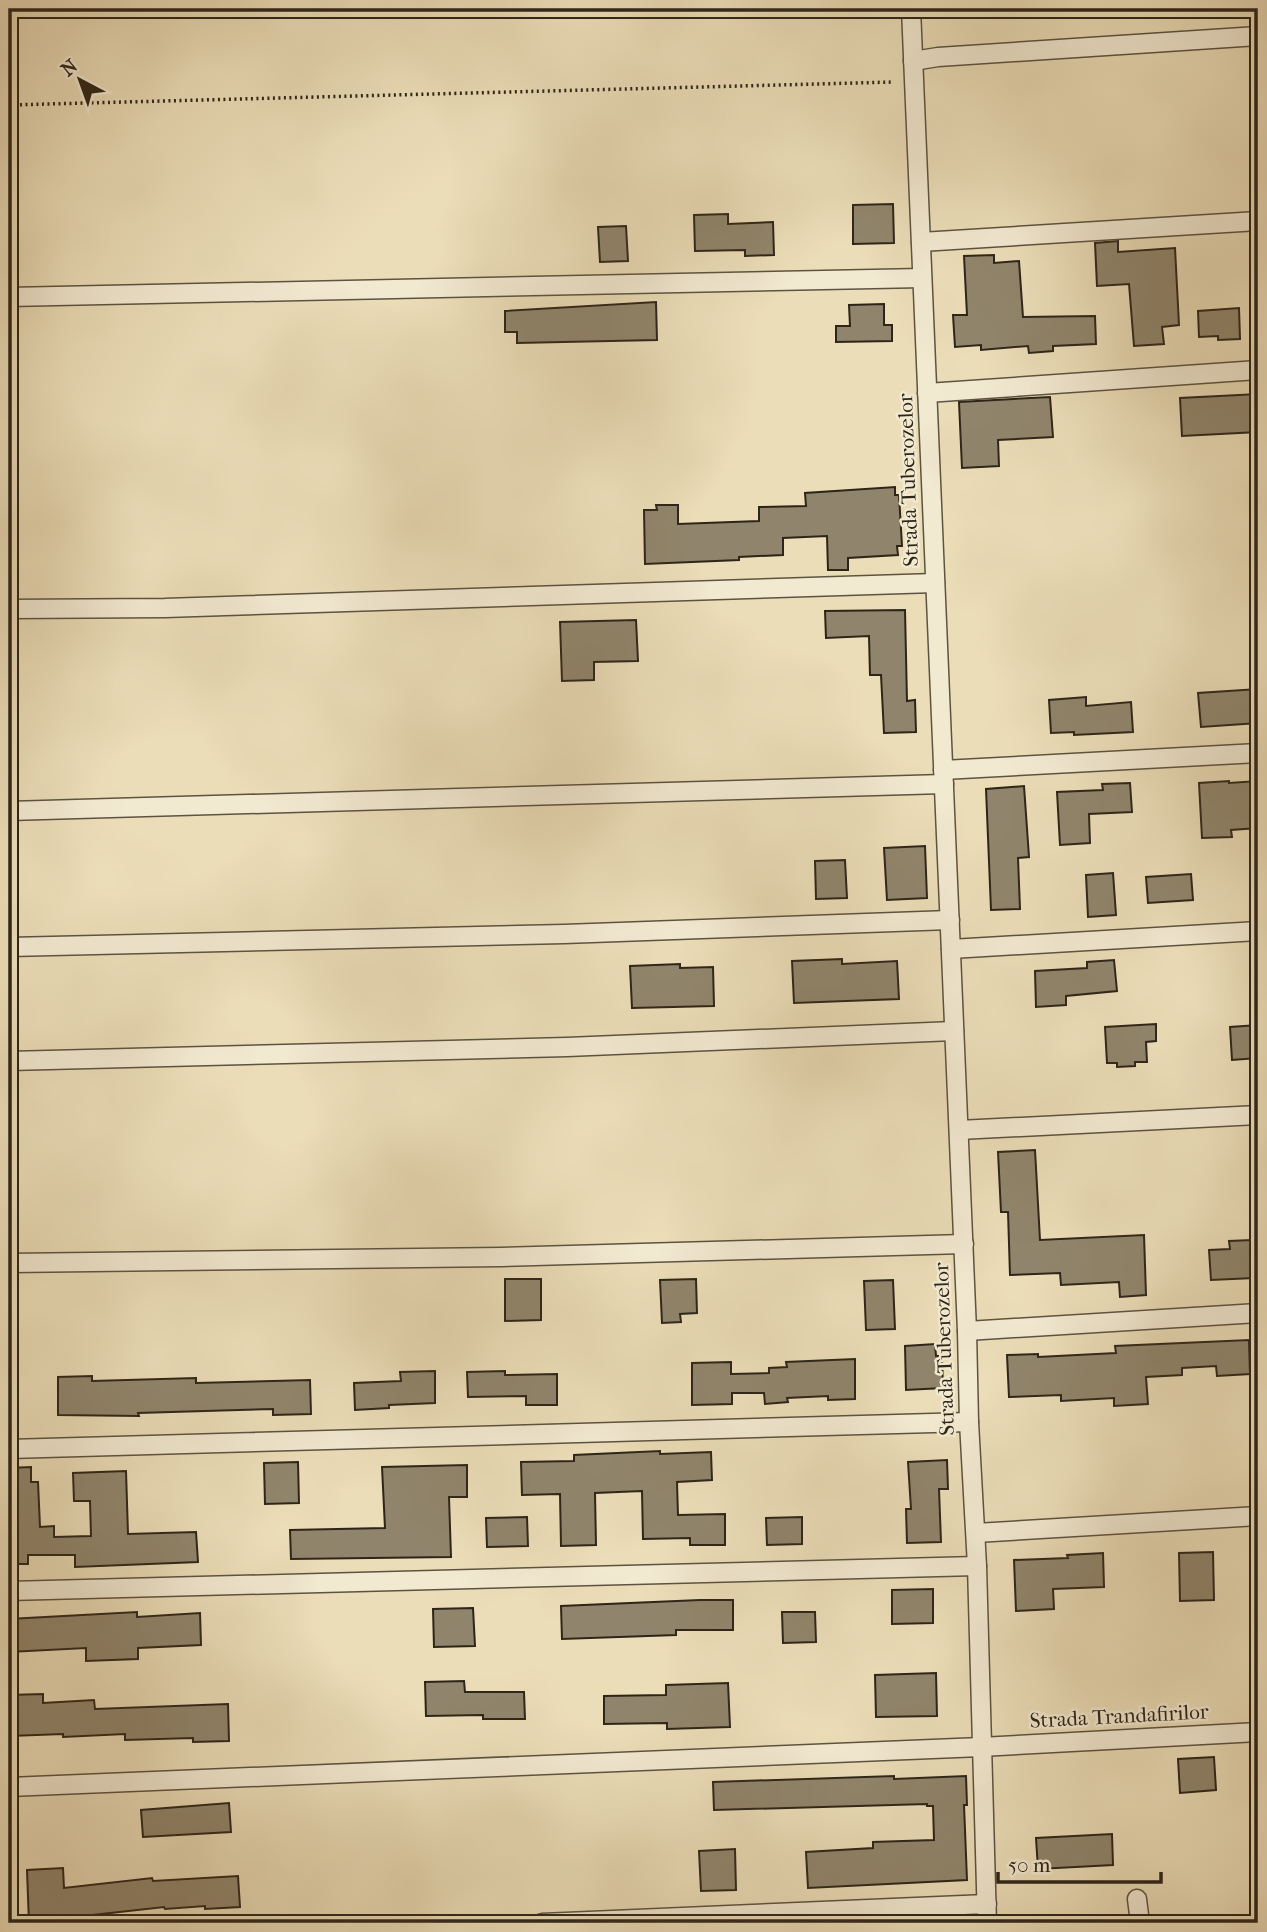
<svg xmlns="http://www.w3.org/2000/svg" width="1267" height="1932" font-family="'IM FELL French Canon',serif">
<style>
.building{fill:#90856c;stroke:#2e2519;stroke-width:2}
.lines{fill:none;stroke-linecap:round;stroke-linejoin:round}
.minor-casing{stroke:#5d5341;stroke-width:21}
.path{stroke:#2e2519;stroke-width:3.5;stroke-dasharray:2 3.5;stroke-linecap:butt}
.minor{stroke:#f2e9d1;stroke-width:18}
.labels{text-anchor:middle;dominant-baseline:central;stroke-width:5;stroke-linejoin:round;paint-order:stroke}
.street-label{font-size:21px;fill:#2e2519;stroke:#f2e9d1}
</style>
<rect width="100%" height="100%" fill="#ebddb8"/>
<filter id="stains"><feTurbulence type="fractalNoise" baseFrequency=".00286" numOctaves="4"/><feColorMatrix values="0 0 0 0 .2 0 0 0 0 .09 0 0 0 0 .02 0 0 0 .5 -.17"/></filter>
<radialGradient id="worn" r=".72"><stop offset=".6" stop-color="#630" stop-opacity="0"/><stop offset="1" stop-color="#630" stop-opacity=".3"/></radialGradient>
<g class="building">
<path d="M893,204L894,243L853,244V205Z"/>
<path d="M728,214V224L773,222L774,255L745,256V250L695,251L694,215Z"/>
<path d="M626,226L628,261L600,262L598,227Z"/>
<path d="M1118,241V252L1175,248L1179,325L1162,327L1164,344L1134,346L1129,284L1097,286L1095,243Z"/>
<path d="M994,255V263L1019,261L1023,317L1095,316L1096,344L1053,346V351L1029,353L1028,346L981,350V345L955,347L953,315H967L964,256Z"/>
<path d="M656,302L657,340L517,343V332H505V311Z"/>
<path d="M884,304V325H892V341L836,342V326H850L849,305Z"/>
<path d="M1239,308L1240,339L1218,340V336L1199,337L1198,311Z"/>
<path d="M1258,394V432L1182,436L1180,398Z"/>
<path d="M1050,397L1053,437L998,440L999,466L962,468L959,402Z"/>
<path d="M895,487V495H899L902,546H897L898,555L848,558V570H828L827,536L783,538V555L739,557V560L645,564L644,510H657L656,505H678V524L759,521V507L806,506L805,493Z"/>
<path d="M905,610L907,701L915,700L916,732L884,733L881,675H870L869,636L826,638L825,611Z"/>
<path d="M636,620L638,661L594,662V680L562,681L560,622Z"/>
<path d="M1258,689V723L1201,727L1198,693Z"/>
<path d="M1086,697V706L1131,702L1133,732L1074,735V732L1051,733L1049,700Z"/>
<path d="M1229,781V783L1258,781V828L1231,830L1232,837L1202,838L1199,783Z"/>
<path d="M1130,783L1132,812L1089,814L1090,843L1060,845L1057,792L1103,790L1102,784Z"/>
<path d="M1024,786L1029,857L1018,858L1020,909L991,910L986,789Z"/>
<path d="M925,846L927,898L887,900L884,848Z"/>
<path d="M845,860L847,898L816,899L815,861Z"/>
<path d="M1113,873L1116,915L1088,917L1086,875Z"/>
<path d="M1191,874L1193,900L1148,903L1146,877Z"/>
<path d="M842,959V964L897,961L899,999L794,1003L792,961Z"/>
<path d="M1114,960L1117,991L1066,996V1005L1036,1007L1035,971L1087,968V962Z"/>
<path d="M680,964V968L713,967L714,1006L632,1008L630,966Z"/>
<path d="M1156,1024V1041L1146,1042L1147,1062H1135V1066L1117,1067V1063H1107L1105,1027Z"/>
<path d="M1258,1025V1058L1232,1060L1230,1027Z"/>
<path d="M1035,1150L1040,1240L1144,1235L1146,1295L1120,1297L1119,1282L1061,1285L1060,1273L1010,1275L1008,1212H1001L998,1152Z"/>
<path d="M1252,1240L1254,1278L1211,1280L1209,1250L1230,1249L1229,1241Z"/>
<path d="M505,1279H541V1320L505,1321Z"/>
<path d="M696,1279L697,1313L680,1314L681,1322L662,1323L660,1280Z"/>
<path d="M893,1280L895,1329L866,1330L864,1281Z"/>
<path d="M1249,1340L1250,1374L1217,1376L1216,1366L1182,1368V1375L1146,1377L1148,1404L1114,1406V1398L1061,1401V1395L1009,1397L1007,1355L1038,1354V1357L1116,1353L1115,1346Z"/>
<path d="M935,1344L936,1356H942L943,1388L906,1390L905,1346Z"/>
<path d="M855,1359V1399L828,1400V1396L787,1398L788,1402L765,1404L764,1393H732V1404L692,1405V1363L731,1362V1374L769,1373V1368L787,1367L786,1362Z"/>
<path d="M435,1371V1403L389,1405V1408L355,1410L354,1383L401,1381L400,1372Z"/>
<path d="M505,1371V1375L557,1374V1405H526V1396L468,1397L467,1372Z"/>
<path d="M92,1376V1381L196,1378V1383L310,1380L311,1414L273,1415V1409L138,1413L139,1416L58,1415V1377Z"/>
<path d="M660,1451V1454L711,1452L712,1480L677,1482L678,1515L725,1514V1545H690V1538L643,1539L642,1491L595,1493L596,1545L561,1546L560,1494L522,1495L521,1462L574,1461V1455Z"/>
<path d="M947,1460L948,1489H939L941,1542L907,1543L906,1509H911L908,1462Z"/>
<path d="M298,1462L299,1503L265,1504L264,1463Z"/>
<path d="M467,1465V1497H449L451,1557L291,1559L290,1530L385,1528L382,1467Z"/>
<path d="M31,1467V1482H38L40,1527L54,1526V1537L91,1536L90,1501H74L73,1473L126,1471L128,1534L196,1532L198,1562L75,1567V1555H28V1564H9V1468Z"/>
<path d="M527,1517L528,1546L487,1547L486,1518Z"/>
<path d="M802,1517V1544L767,1545L766,1518Z"/>
<path d="M1213,1552L1214,1600L1180,1601L1179,1553Z"/>
<path d="M1103,1553L1104,1587L1053,1589L1054,1609L1016,1611L1014,1560L1068,1558L1067,1555Z"/>
<path d="M933,1589V1623L892,1624V1590Z"/>
<path d="M700,1600H733V1630H676V1635L562,1639L561,1606Z"/>
<path d="M473,1608L475,1646L434,1647L433,1609Z"/>
<path d="M137,1612V1617L200,1613L201,1645L138,1648V1659L86,1661V1648L9,1652V1619Z"/>
<path d="M782,1612H815L816,1642L783,1643Z"/>
<path d="M936,1673L937,1716L876,1717L875,1675Z"/>
<path d="M464,1681L465,1692H524L525,1719H483V1715L426,1716L425,1682Z"/>
<path d="M728,1683L730,1727L667,1729V1723L604,1724V1696L666,1695V1685Z"/>
<path d="M43,1694V1703L94,1700L95,1709L228,1704L229,1741L193,1742V1738L125,1740V1734L63,1737V1734L10,1736L9,1695Z"/>
<path d="M1214,1757L1216,1790L1180,1793L1178,1759Z"/>
<path d="M894,1776V1779L966,1776L967,1805H964L967,1880L808,1888L806,1852L873,1848V1842L934,1840L933,1806H927V1804L714,1810L713,1782Z"/>
<path d="M229,1803L231,1832L143,1837L141,1810Z"/>
<path d="M1112,1834L1113,1865L1038,1869L1036,1838Z"/>
<path d="M735,1849L736,1890L701,1891L699,1851Z"/>
<path d="M63,1868L64,1888L152,1878L153,1881L238,1876L240,1907L205,1909V1906L165,1909L164,1907L66,1918V1921L29,1923L27,1870Z"/>
</g>
<g class="lines">
<defs>
<g id="minor">
<path d="M911,9L967,1331L969,1422L977,1566L987,1923"/>
<path d="M913,61L938,57L1258,36"/>
<path d="M921,242L1258,221"/>
<path d="M9,297L922,278"/>
<path d="M927,393L1258,370"/>
<path d="M9,609L165,608L935,583"/>
<path d="M943,770L1258,753"/>
<path d="M9,811L944,784"/>
<path d="M9,947L564,934L950,920"/>
<path d="M951,949L1258,931"/>
<path d="M9,1061L567,1047L954,1031"/>
<path d="M959,1130L1258,1115"/>
<path d="M9,1263L501,1257L964,1244"/>
<path d="M967,1331L1258,1313"/>
<path d="M9,1449L969,1422"/>
<path d="M976,1533L1258,1516"/>
<path d="M9,1591L977,1566"/>
<path d="M9,1787L981,1747L1258,1732"/>
<path d="M1137,1899L1140,1923"/>
<path d="M542,1923L987,1904"/>
</g>
</defs>
<use href="#minor" class="minor-casing"/>
<path class="path" d="M9,105L894,82"/>
<use href="#minor" class="minor"/>
</g>
<g class="labels">
<g class="street-label">
<text transform="translate(908 480) rotate(-92)">Strada Tuberozelor</text>
<text transform="translate(944 1349) rotate(-92)">Strada Tuberozelor</text>
<text transform="translate(1119 1716) rotate(-3)">Strada Trandafirilor</text>
</g>
</g>
<rect width="1267" height="1932" fill="none" stroke="#ebddb8" stroke-width="35"/>
<rect x="10" y="10" width="1246" height="1911" fill="none" stroke="#2e2519" stroke-width="3.5"/>
<rect x="18" y="18" width="1232" height="1897" fill="none" stroke="#2e2519" stroke-width="2"/>
<g transform="translate(80 80) rotate(319)" stroke="#f2e9d1" stroke-width="5" paint-order="stroke">
<path d="M0-5L12 26L0 18L-12 26Z" fill="#2e2519"/>
<text y="-10" font-size="19" font-weight="bold" text-anchor="middle" fill="#2e2519">N</text>
</g>
<path d="M998 1872v10h163v-10" fill="none" stroke="#2e2519" stroke-width="3.5"/>
<text x="1008" y="1872" font-size="21" fill="#2e2519" stroke="#f2e9d1" stroke-width="5" paint-order="stroke">50 m</text>
<rect width="100%" height="100%" filter="url(#stains)"/>
<rect width="100%" height="100%" fill="url(#worn)"/>
</svg>
